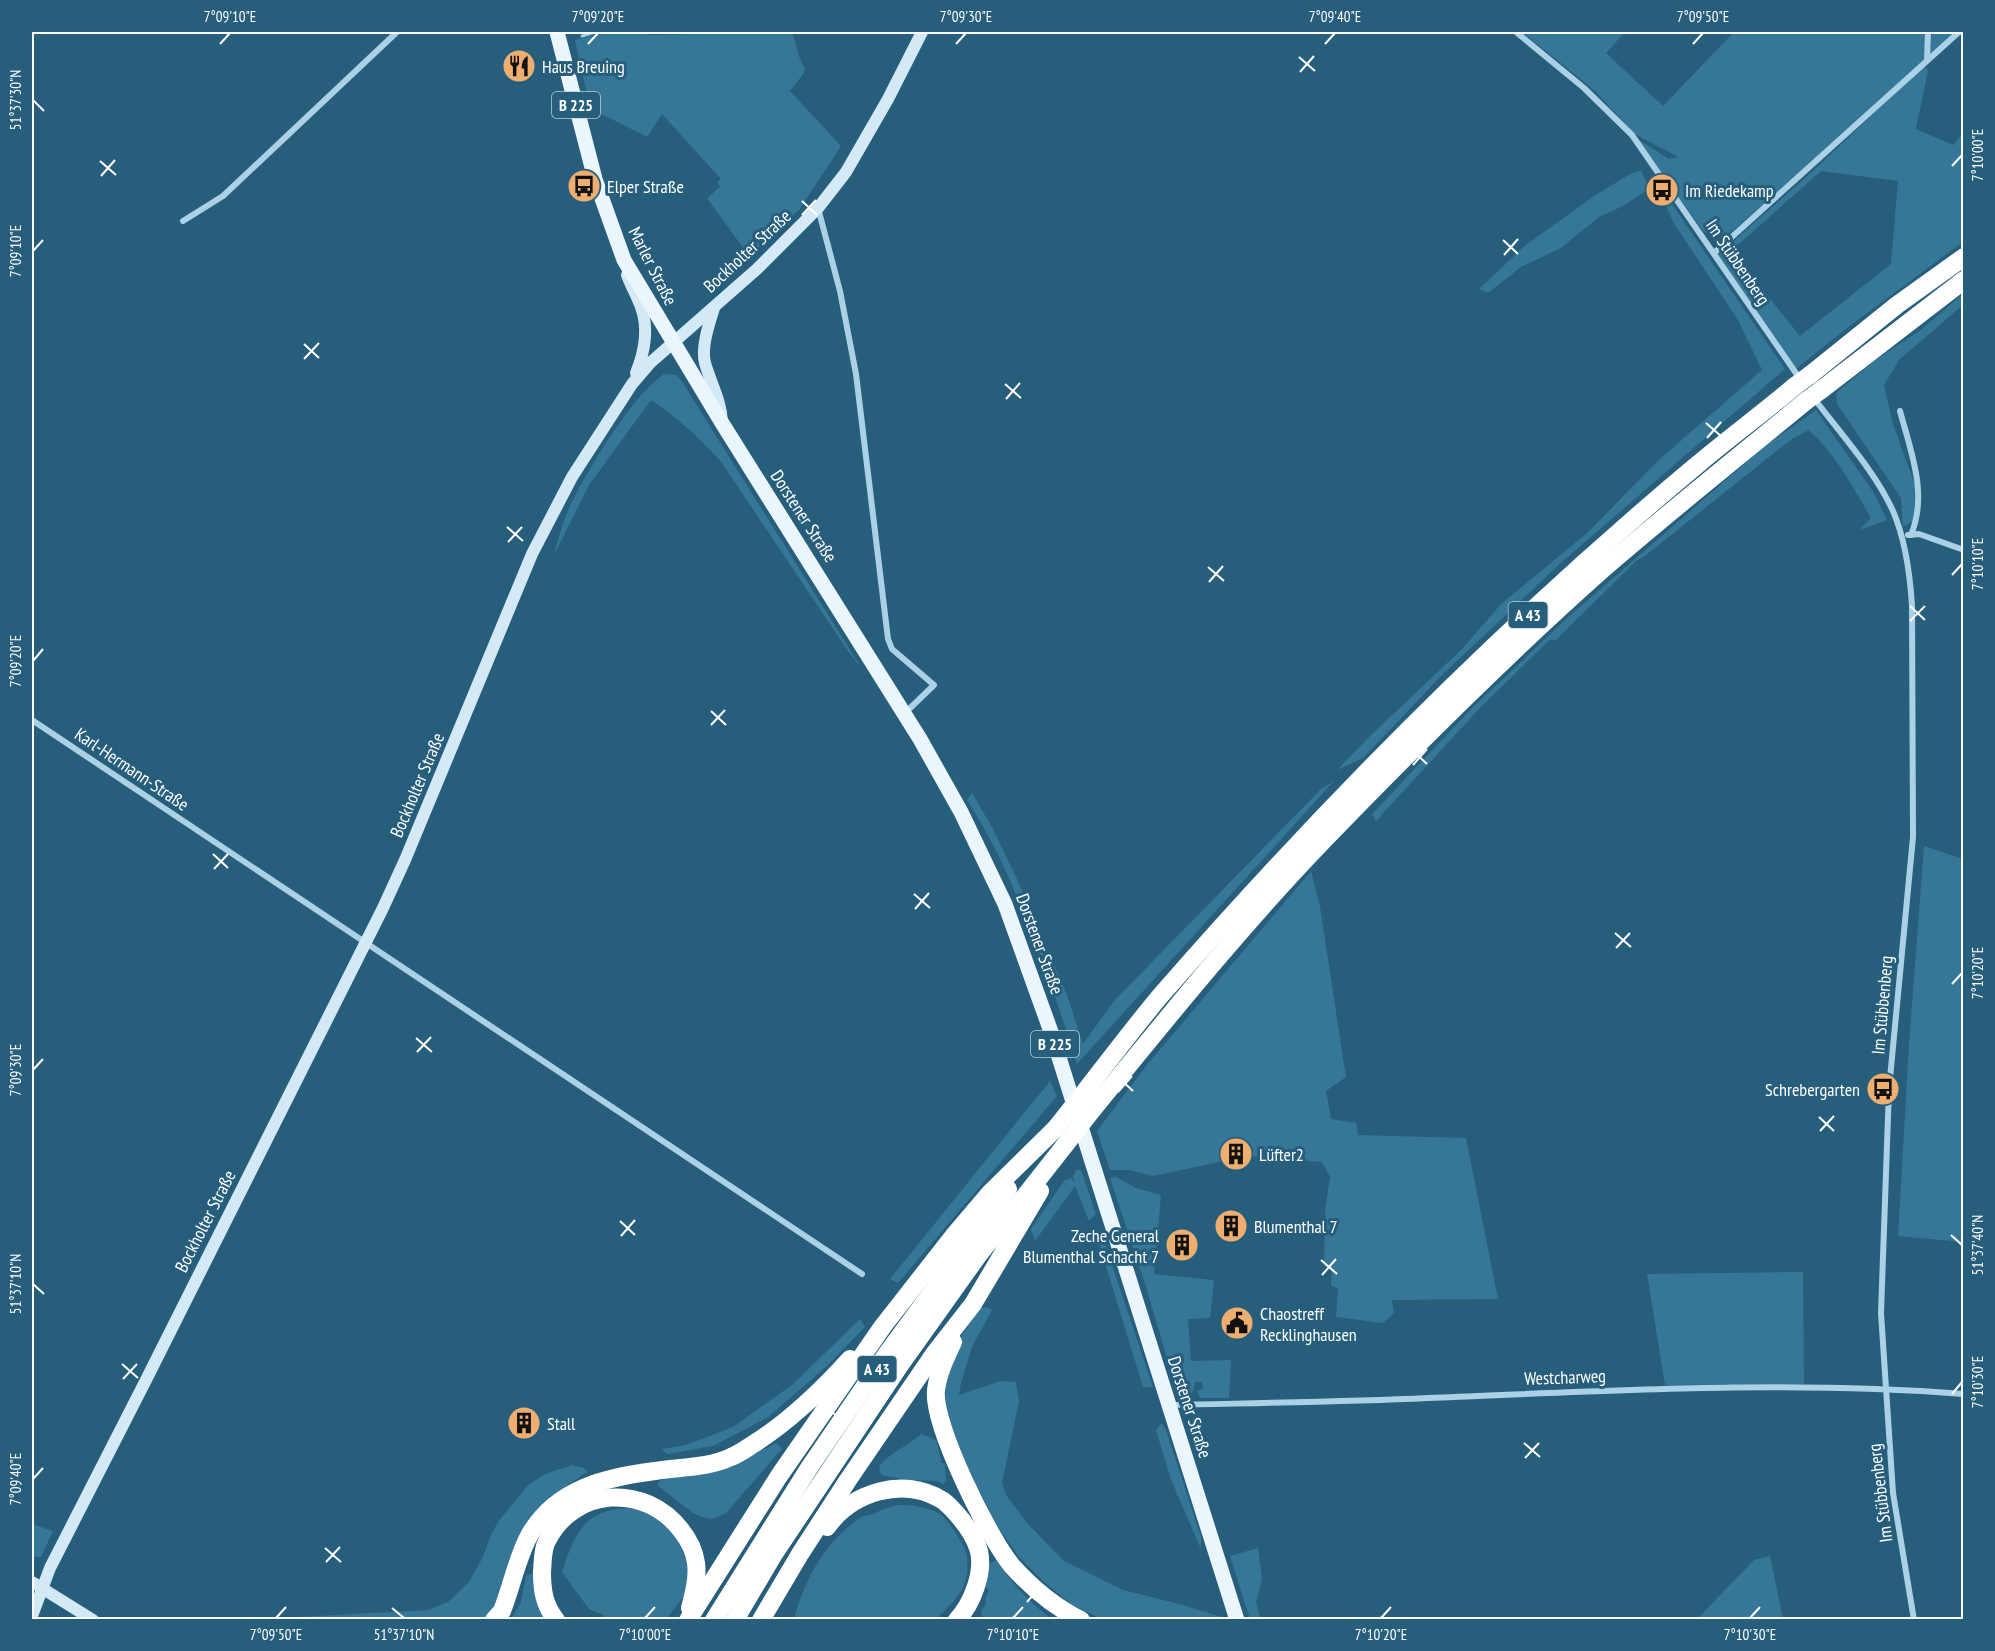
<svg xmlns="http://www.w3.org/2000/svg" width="1995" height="1651" font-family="'PT Sans Narrow',sans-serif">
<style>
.green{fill:#367798;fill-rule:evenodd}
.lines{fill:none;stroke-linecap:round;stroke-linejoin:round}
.stream{stroke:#9fcee5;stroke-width:3}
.street{stroke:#aad1e5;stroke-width:6}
.secondary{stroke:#d3e9f5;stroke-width:12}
.primary{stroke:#ebf5fc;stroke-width:15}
.highway{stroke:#fff;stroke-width:18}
.highway-bridge{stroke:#fff;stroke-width:18}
.ticks{fill:none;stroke:#fff;stroke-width:2}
.labels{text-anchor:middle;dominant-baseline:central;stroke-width:6;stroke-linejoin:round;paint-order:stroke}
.shield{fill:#265e7c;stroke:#becfd8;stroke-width:1.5}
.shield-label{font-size:16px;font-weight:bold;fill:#fff}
.poi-label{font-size:18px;fill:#fff;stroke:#265e7c;text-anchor:start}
.street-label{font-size:18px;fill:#fff;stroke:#265e7c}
.neatline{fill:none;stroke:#fff;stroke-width:2}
.ticks-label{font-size:15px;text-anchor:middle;fill:#fff}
</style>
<rect width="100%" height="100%" fill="#265e7c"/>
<g class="green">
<path d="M604,32H635L652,35L792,32C797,43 797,58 805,68L804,73L790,91L841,146L799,210L749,256L707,198L720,187L717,182L721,179L662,114L647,137L590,108L575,40Z"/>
<path d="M1522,32H1625L1606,53L1663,106L1734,32H1955L1814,161L1725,237H1713L1703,231L1639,140L1669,159L1678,157L1635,134L1595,91Z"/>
<path d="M1924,66L1928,70L1916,129L1953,145L1963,133V242L1847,328L1796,369L1718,255L1814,170ZM1821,171L1898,181L1891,264L1800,336L1731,251Z"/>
<path d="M1641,170L1649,189L1623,206L1599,217L1561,248L1521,267L1488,293L1479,289L1526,245L1594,196L1632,173Z"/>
<path d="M1667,197L1785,369L1562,562L1443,674L1363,758L1337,770L1370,736L1463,648L1502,603L1586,534L1661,458L1762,370L1738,320L1673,222L1663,199Z"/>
<path d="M1963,294V305L1899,360L1884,385L1893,424L1915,485L1914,521L1903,527L1901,498L1837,404L1836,393L1874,361L1922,329Z"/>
<path d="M664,374L676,375L681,380L862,669L848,651L722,463C700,438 678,418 651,400L589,485L554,555C558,540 562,524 568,511C583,476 633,394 664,374Z"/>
<path d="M1816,410L1874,493L1887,520L1859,530L1871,518C1853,487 1836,455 1809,430L1793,438L1646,555L1636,561L1556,640H1549L1477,711L1376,821L1372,814L1471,709L1566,619L1765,446Z"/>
<path d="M1334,781L1077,1064C1063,1018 1047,973 1030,929C1011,881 995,843 967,800L972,793L993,829L1025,896L1067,995L1083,1044L1114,1001L1321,789Z"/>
<path d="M1924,846L1963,859V1242L1898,1236L1909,1044Z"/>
<path d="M1311,871L1320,907L1346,1077L1326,1091L1331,1119L1356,1123L1358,1135L1466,1138L1498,1299L1392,1300L1394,1313L1383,1323L1336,1317L1338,1288L1331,1286L1332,1268L1324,1266L1325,1212L1330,1177L1322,1162L1248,1156L1153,1176L1130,1170H1110L1097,1131L1146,1066Z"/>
<path d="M1050,1081L1057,1096L898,1283L890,1279Z"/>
<path d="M1076,1170H1081L1096,1214L1089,1221L1075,1186L1035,1241L1031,1229L1064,1181L1071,1178L1075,1183L1073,1177Z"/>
<path d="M1116,1177L1136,1188L1161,1195L1154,1274L1214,1280L1210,1318L1188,1319L1191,1361L1231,1360L1229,1398H1200L1197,1391L1203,1389L1202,1382H1195L1191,1399L1178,1395L1146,1287L1110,1178Z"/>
<path d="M1102,1235L1153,1387H1143L1098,1240Z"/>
<path d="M1803,1272L1804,1384L1665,1385L1647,1274Z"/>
<path d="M987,1307L992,1310L972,1347L961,1383L959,1395L1001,1381L1016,1382L1019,1401L1002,1483L1006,1495L1028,1524L1064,1561L1123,1590L1183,1605L1228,1619H1102L1072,1605L1045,1583L1019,1557L998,1527L961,1455L946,1412L945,1384L952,1355L962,1335L980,1308Z"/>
<path d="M860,1319L865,1327L828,1365L767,1418L713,1446L667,1454L662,1449L686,1445L733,1427L792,1385Z"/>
<path d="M1162,1423L1166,1430L1201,1537V1549L1171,1480L1156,1430Z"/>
<path d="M921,1434L936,1440L942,1463L945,1464L946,1481L943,1484L936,1481L907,1480L881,1475L879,1466C891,1452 908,1446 921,1434Z"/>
<path d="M776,1443L782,1449L726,1513L713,1519L705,1518L693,1513L657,1485L661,1480L714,1470L743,1460Z"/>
<path d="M572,1465L584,1468L587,1472L559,1491L493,1612L487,1619L247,1620L428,1610L448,1602L469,1582L483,1557L490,1537L498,1522L528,1485L545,1474Z"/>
<path d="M899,1505C912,1505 928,1507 940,1514C947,1518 963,1543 966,1552C968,1559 968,1572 966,1579C963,1594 946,1610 935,1620L794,1619C803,1586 818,1554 845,1530C850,1525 857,1519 864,1516C867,1515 870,1515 873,1514C884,1509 887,1507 899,1505Z"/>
<path d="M635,1508L653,1511L679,1541L690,1573L685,1595L666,1619L606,1620L603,1615L589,1609L562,1572C576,1529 586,1508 635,1508Z"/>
<path d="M32,1524L53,1531L41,1557H32Z"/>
<path d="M1258,1548L1262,1579L1256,1602L1260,1618L1281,1619H1250L1230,1556Z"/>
<path d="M1770,1556L1783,1619H1692H1697L1754,1560Z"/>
<path d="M996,1560C1012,1583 1030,1604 1053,1619H983L981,1612L986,1603L985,1599L989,1590L984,1586L985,1567Z"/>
<path d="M535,1572L538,1607L544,1619L511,1620L521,1602L526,1576Z"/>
</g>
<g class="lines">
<path class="stream" d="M582,36L595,32"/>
<g class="street">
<path d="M1516,32L1584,88L1632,135L1800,379"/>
<path d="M1927,60L1928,32"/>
<path d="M818,208L840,291L856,374L888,639L892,649L934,685L904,714"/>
<path d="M183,221L223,196L397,32"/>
<path d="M1714,253L1959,32"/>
<path d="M1813,397C1840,433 1875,471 1893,511C1906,541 1910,574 1912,606L1913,837L1889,1089L1881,1313L1893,1493L1914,1620"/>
<path d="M1900,411C1911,452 1928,494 1911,535"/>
<path d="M1908,535L1919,534L1964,550"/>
<path d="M32,720L862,1274"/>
<path d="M1170,1405C1256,1403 1342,1402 1428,1398C1606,1391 1786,1380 1964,1394"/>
</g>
<g class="secondary">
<path d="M627,275C631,286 637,296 641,307C649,329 645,351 636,373"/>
<path d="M714,308C709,324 701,347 705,363C711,384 721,400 722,422"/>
<path d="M32,1582L93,1620"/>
<path d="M32,1616L50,1568L147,1378L383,908L405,860L532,554L572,477L632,384L650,363L757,269L818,208L846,172L888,99L922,32"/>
</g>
<path class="primary" d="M557,32L595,179L624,260L722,423L920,739L961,812L1005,904L1050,1029L1237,1620"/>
<g class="highway">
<path d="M1810,375L1897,305L1964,257"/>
<path d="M1821,390L1964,280"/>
<path d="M1086,1090C1111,1058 1135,1026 1161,995C1326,806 1504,626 1697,465C1729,438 1763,413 1795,386"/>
<path d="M1093,1109C1168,1017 1242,925 1324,840C1414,747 1506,655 1603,569C1669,512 1738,457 1806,401"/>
<path d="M953,1342C946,1357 938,1373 936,1390C932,1425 989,1538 1012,1566C1032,1588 1054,1607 1081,1620"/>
<path d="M827,1527C852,1492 904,1476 942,1500C947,1503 951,1508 955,1512C965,1523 975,1537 979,1551C984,1573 972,1604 957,1620"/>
<path d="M494,1620L502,1611C512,1586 517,1557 530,1534C557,1488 607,1477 655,1471C680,1467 708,1468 731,1457C739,1454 747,1448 755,1443C791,1420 821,1391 850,1359"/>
<path d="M556,1620C544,1605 542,1590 542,1572C543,1562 542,1550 547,1541C574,1487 645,1483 681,1530C689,1540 694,1549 696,1563C698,1578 694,1593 690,1608"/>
<path d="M688,1620L779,1476L883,1326L955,1234L989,1194L1055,1129"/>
<path d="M714,1620L809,1468L888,1352L1008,1189"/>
<path d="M735,1620L774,1554L900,1365L977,1257L1065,1145"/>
<path d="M761,1620L800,1554L848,1480L934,1354L973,1304L1040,1191"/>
</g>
<g class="highway-bridge">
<path d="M1795,386L1810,375"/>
<path d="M1806,401L1821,390"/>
<path d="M1055,1129L1086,1090"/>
<path d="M1065,1145L1093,1109"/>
</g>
</g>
<path class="ticks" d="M220,44L230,33M588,44L598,33M956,44L966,33M1325,44L1335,33M1693,44L1703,33M1299,57L1315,71M1300,72L1314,56M33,100L44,111M100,161L116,175M1952,166L1962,155M101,176L115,160M802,201L817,215M802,215L816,200M1503,240L1518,254M33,251L43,240M1504,255L1518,239M304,344L319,358M304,359L319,343M1005,384L1021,398M1006,399L1020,383M1706,423L1722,437M1707,438L1721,422M507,527L523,541M508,542L522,527M1208,567L1224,581M1952,575L1962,564M1209,582L1223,566M1910,606L1925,620M1910,621L1925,606M33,661L43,649M711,711L726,725M711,725L725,710M1412,750L1427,764M1413,765L1427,749M213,854L228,868M214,869L228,854M914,894L930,908M915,909L929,893M1615,933L1631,947M1616,948L1630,933M1952,984L1962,973M416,1038L432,1052M417,1052L431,1037M33,1070L43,1059M1118,1077L1133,1091M1118,1092L1132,1076M1819,1117L1834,1131M1820,1131L1834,1116M620,1221L635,1235M1951,1235L1962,1245M621,1236L635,1220M1321,1260L1337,1274M1322,1275L1336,1259M33,1284L44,1294M122,1364L138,1378M123,1379L137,1364M1952,1394L1962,1382M823,1404L839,1418M824,1419L838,1403M1524,1443L1540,1457M1525,1458L1539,1443M33,1479L43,1468M325,1548L341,1562M326,1562L340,1547M1027,1587L1042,1601M1027,1602L1041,1586M392,1608L404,1618M276,1618L286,1607M645,1618L655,1607M1013,1618L1023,1607M1381,1618L1391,1607M1750,1618L1760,1607"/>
<defs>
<symbol id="restaurant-disc" viewBox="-11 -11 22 22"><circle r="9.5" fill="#edae70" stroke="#265e7c"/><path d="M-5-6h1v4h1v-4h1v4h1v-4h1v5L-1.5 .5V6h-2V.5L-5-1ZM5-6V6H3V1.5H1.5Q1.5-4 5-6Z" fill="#111"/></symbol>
<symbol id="bus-disc" viewBox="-11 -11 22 22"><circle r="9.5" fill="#edae70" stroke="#265e7c"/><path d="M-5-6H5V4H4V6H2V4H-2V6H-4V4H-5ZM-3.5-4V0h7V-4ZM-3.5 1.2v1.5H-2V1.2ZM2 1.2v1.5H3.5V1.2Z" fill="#111"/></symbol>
<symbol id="building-disc" viewBox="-11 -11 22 22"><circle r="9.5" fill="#edae70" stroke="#265e7c"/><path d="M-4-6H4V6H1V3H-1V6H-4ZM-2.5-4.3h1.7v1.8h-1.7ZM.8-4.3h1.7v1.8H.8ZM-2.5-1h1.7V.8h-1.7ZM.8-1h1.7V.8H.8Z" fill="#111"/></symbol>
<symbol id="civic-disc" viewBox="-11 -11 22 22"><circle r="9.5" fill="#edae70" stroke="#265e7c"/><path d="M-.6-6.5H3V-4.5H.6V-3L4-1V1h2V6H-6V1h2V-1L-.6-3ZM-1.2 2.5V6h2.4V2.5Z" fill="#111"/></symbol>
</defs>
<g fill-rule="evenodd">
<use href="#restaurant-disc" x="500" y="47" width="38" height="38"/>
<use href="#bus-disc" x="565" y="167" width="38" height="38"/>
<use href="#bus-disc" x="1643" y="171" width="38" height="38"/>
<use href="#bus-disc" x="1864" y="1070" width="38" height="38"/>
<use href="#building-disc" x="1217" y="1135" width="38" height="38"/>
<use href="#building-disc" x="1212" y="1207" width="38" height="38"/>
<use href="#building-disc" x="1163" y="1226" width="38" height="38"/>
<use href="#civic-disc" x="1218" y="1304" width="38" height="38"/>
<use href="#building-disc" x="505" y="1404" width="38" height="38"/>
</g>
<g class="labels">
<g class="shield">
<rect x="552" y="92" width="48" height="26" rx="4.5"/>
<rect x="1508.5" y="602" width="39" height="26" rx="4.5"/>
<rect x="1031" y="1031" width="48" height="26" rx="4.5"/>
<rect x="857.5" y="1356" width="39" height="26" rx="4.5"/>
</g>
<g class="shield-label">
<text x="576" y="105">B 225</text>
<text x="1528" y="615">A 43</text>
<text x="1055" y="1044">B 225</text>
<text x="877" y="1369">A 43</text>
</g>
<g class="poi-label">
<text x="542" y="66">Haus Breuing</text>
<text x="607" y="186">Elper Straße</text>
<text x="1685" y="190">Im Riedekamp</text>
<text x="1860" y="1089" text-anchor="end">Schrebergarten</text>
<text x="1259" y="1154">Lüfter2</text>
<text x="1254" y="1226">Blumenthal 7</text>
<text x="1159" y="1235" text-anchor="end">Zeche General<tspan x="1159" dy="21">Blumenthal Schacht 7</tspan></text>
<text x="1260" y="1313">Chaostreff<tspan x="1260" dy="21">Recklinghausen</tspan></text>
<text x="547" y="1423">Stall</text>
</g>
<g class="street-label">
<text transform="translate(747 251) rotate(-43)">Bockholter Straße</text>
<text transform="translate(1738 262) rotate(56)">Im Stübbenberg</text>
<text transform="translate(653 266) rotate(63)">Marler Straße</text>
<text transform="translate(804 516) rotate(57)">Dorstener Straße</text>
<text transform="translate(132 769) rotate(34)">Karl-Hermann-Straße</text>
<text transform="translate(417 785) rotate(-67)">Bockholter Straße</text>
<text transform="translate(1040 944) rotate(70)">Dorstener Straße</text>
<text transform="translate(1882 1005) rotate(-85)">Im Stübbenberg</text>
<text transform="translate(205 1221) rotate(-63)">Bockholter Straße</text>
<text transform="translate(1565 1377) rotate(-2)">Westcharweg</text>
<text transform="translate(1190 1407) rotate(72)">Dorstener Straße</text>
<text transform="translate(1880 1493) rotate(-97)">Im Stübbenberg</text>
</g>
</g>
<rect width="1995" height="1651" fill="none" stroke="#265e7c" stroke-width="66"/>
<rect x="33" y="33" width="1929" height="1585" class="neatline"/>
<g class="ticks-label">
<text x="230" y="22">7°09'10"E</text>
<text x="598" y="22">7°09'20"E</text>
<text x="966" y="22">7°09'30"E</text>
<text x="1335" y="22">7°09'40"E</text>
<text x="1703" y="22">7°09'50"E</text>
<text transform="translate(16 100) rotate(-90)" y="5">51°37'30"N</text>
<text transform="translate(1978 155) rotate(-90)" y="5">7°10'00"E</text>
<text transform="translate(16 251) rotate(-90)" y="5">7°09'10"E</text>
<text transform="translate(1978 564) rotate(-90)" y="5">7°10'10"E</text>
<text transform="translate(16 661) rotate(-90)" y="5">7°09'20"E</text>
<text transform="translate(1978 973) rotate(-90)" y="5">7°10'20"E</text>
<text transform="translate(16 1070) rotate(-90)" y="5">7°09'30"E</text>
<text transform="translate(1978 1245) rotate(-90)" y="5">51°37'40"N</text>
<text transform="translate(16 1284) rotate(-90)" y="5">51°37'10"N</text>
<text transform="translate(1978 1382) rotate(-90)" y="5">7°10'30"E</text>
<text transform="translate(16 1479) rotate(-90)" y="5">7°09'40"E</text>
<text x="276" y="1640">7°09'50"E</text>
<text x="404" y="1640">51°37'10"N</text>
<text x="645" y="1640">7°10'00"E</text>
<text x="1013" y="1640">7°10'10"E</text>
<text x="1381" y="1640">7°10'20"E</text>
<text x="1750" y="1640">7°10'30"E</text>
</g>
</svg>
